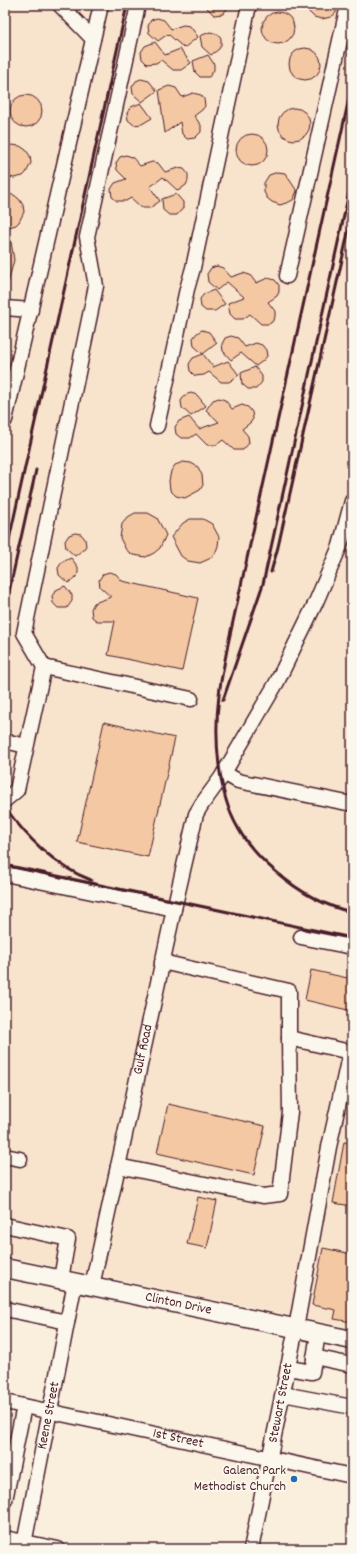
<svg xmlns="http://www.w3.org/2000/svg" width="357" height="1554" font-family="Dekko,sans-serif">
<style>
.built{fill:#f8e3cc}
.building{fill:#f4c8a3;stroke:#4a1f2b}
.lines{fill:none;stroke-linecap:round;stroke-linejoin:round}
.minor-casing{stroke:#4a1f2b;stroke-width:17}
.major-casing{stroke:#4a1f2b;stroke-width:21}
.minor{stroke:#fbf7ec;stroke-width:14}
.major{stroke:#fbf7ec;stroke-width:18}
.rail{stroke:#4a1f2b;stroke-width:3}
.poi-dot{fill:#1f6fb2;stroke:#fbf7ec;stroke-width:1.5}
.labels{text-anchor:middle;dominant-baseline:central;stroke-width:4;stroke-linejoin:round;paint-order:stroke}
.street-label{font-size:14px;fill:#4a1f2b;stroke:#fbf7ec}
.poi-label{font-size:14px;fill:#4a1f2b;stroke:#fbf7ec;text-anchor:end}
</style>
<rect width="100%" height="100%" fill="#faeedd"/>
<filter id="ink" filterUnits="userSpaceOnUse"><feTurbulence type="fractalNoise" baseFrequency=".025" numOctaves="2"/><feDisplacementMap in="SourceGraphic" scale="8" xChannelSelector="R" yChannelSelector="G"/><feConvolveMatrix kernelMatrix="1 2 1 2 8 2 1 2 1" color-interpolation-filters="sRGB"/></filter>
<g filter="url(#ink)">
<path class="built" d="M5,5H352V1328L5,1256Z"/>
<g class="building">
<path d="M204,5H230L223,14L214,15Z"/>
<path d="M306,5H339L335,14L331,17L322,19L314,17L309,12Z"/>
<circle cx="278" cy="28" r="16"/>
<path d="M157,18L164,20L171,29L183,25L190,26L198,37L184,48L168,34L158,41L149,33L148,26L151,20Z"/>
<path d="M210,32L218,34L221,38V45L219,49L211,55L202,47L200,36Z"/>
<path d="M155,42L165,55L180,49L191,63L181,70H173L161,60L156,63L147,64L142,59L141,52L145,46Z"/>
<circle cx="305" cy="64" r="16"/>
<path d="M208,55L214,64V70L209,77H200L195,72L193,61Z"/>
<path d="M141,79L149,81L157,91L142,102L133,94L132,87L136,81Z"/>
<path d="M169,86L176,88L182,97L193,93L201,95L204,99L205,106L202,110L194,116L201,125V132L195,138L187,139L182,134L180,122L165,133L159,90Z"/>
<circle cx="26" cy="111" r="16"/>
<path d="M141,103L152,118L142,124L134,125L128,120L127,113L131,107Z"/>
<circle cx="294" cy="124" r="16"/>
<circle cx="252" cy="150" r="16"/>
<path d="M12,145L20,146L26,150L30,156L31,163L26,173L23,176L14,178L5,176V148Z"/>
<path d="M126,155L132,157L140,166L152,162L158,163L165,172L178,168L184,169L188,174V181L186,185L178,191L163,177L150,187L160,201L150,208H142L131,198L126,201H117L112,197L111,189L115,183L126,179L117,170L116,163L120,157Z"/>
<path d="M278,172L285,173L297,191L293,200L289,202L280,205L272,202L267,198L264,192V183L269,175Z"/>
<path d="M5,194L14,195L19,199L23,205L24,212L19,222L16,225L5,228Z"/>
<path d="M176,194L183,202V208L177,215H169L163,210L162,199Z"/>
<path d="M10,236L14,260L8,283L5,282V237Z"/>
<path d="M217,266L223,268L231,277L243,273L250,275L256,283L268,278L275,280L279,285V292L277,296L268,302L275,311V317L272,322L269,324H261L250,314L243,319H235L230,314L228,303L244,297L227,282L217,290L208,282L207,274L211,268Z"/>
<path d="M214,290L225,304L215,311H206L201,307L200,299L204,294Z"/>
<path d="M202,330L209,332L217,343L203,354L194,346L193,338L197,333Z"/>
<path d="M231,336L238,338L245,347L256,343L262,345L266,350L267,356L264,360L256,366L241,353L231,360L223,351L222,344L225,338Z"/>
<path d="M203,354L213,367L228,361L239,375L229,382H221L209,372L204,375L195,376L190,371L189,364L193,358Z"/>
<path d="M255,367L262,376V382L256,389H248L242,384L241,373Z"/>
<path d="M191,393L197,395L206,406L191,416L182,408L181,401L185,395Z"/>
<path d="M219,398L225,400L232,409L242,405L248,407L252,412L253,419L250,423L242,429L248,436L249,443L243,450H234L223,440L216,445H207L196,434L190,438H181L176,434L175,427L179,421L189,417L199,429L219,422L206,410L213,400Z"/>
<path d="M183,462L191,463L198,467L202,475L203,485L200,490L185,498L176,496L170,490L169,481L171,471L175,465Z"/>
<path d="M135,513H148L157,518L166,535L160,548L154,553L146,557L133,555L126,550L120,538L122,524L128,517Z"/>
<path d="M190,519H203L212,524L219,537L218,546L215,554L209,559L200,563L188,561L181,556L171,537L183,523Z"/>
<path d="M75,533L81,534L85,539L86,546L83,550L75,556L66,548L65,541L69,535Z"/>
<path d="M71,558L78,567V573L76,577L68,583L59,575L58,568L62,562Z"/>
<path d="M109,572L116,574L122,581L198,598L182,671L108,655L115,621H97L92,617L91,609L94,603L111,597L100,587L99,580L103,574Z"/>
<path d="M65,586L72,595V601L67,608H58L53,603L52,596L56,590Z"/>
<path d="M104,722L175,738L148,857L77,842Z"/>
<path d="M311,970L352,979V1011L305,1000Z"/>
<path d="M168,1104L265,1126L254,1175L157,1153Z"/>
<path d="M344,1142L352,1143V1206L333,1203Z"/>
<path d="M198,1197L217,1201L207,1248L187,1244Z"/>
<path d="M323,1248L352,1254V1322L334,1319L336,1310L312,1305Z"/>
</g>
<g class="lines">
<defs>
<g id="minor">
<path d="M60,5L93,39"/>
<path d="M287,276L348,5"/>
<path d="M5,308L31,310"/>
<path d="M5,420L101,5"/>
<path d="M157,426L187,289L193,268L249,5"/>
<path d="M44,667L191,699"/>
<path d="M5,741L26,746"/>
<path d="M224,773L238,781L352,804"/>
<path d="M5,800L17,790L44,667L24,633L96,286L87,237L138,5"/>
<path d="M5,874L174,909"/>
<path d="M301,937L352,947"/>
<path d="M162,962L289,991V1038L350,1052L329,1147L296,1328L251,1549"/>
<path d="M5,1156L20,1159"/>
<path d="M118,1166L263,1196L280,1194L290,1112L289,1038"/>
<path d="M5,1225L68,1239L61,1279"/>
<path id="s1" d="M92,1286L174,909L196,814L202,804L221,778L277,682L316,602L340,546L352,501"/>
<path d="M5,1309L67,1322"/>
<path d="M314,1357L352,1365"/>
<path d="M288,1368L312,1372L318,1333"/>
<path d="M283,1394L352,1407"/>
<path id="s2" d="M5,1402L352,1476"/>
<path d="M5,1500L24,1406"/>
<path d="M5,1538L58,1549"/>
<path id="s3" d="M23,1549L75,1282"/>
</g>
<g id="major">
<path id="s4" d="M5,1268L352,1340"/>
</g>
</defs>
<use href="#minor" class="minor-casing"/>
<use href="#major" class="major-casing"/>
<use href="#minor" class="minor"/>
<use href="#major" class="major"/>
<g class="rail">
<path d="M352,85L228,644C225,661 221,678 219,695C214,736 217,792 238,828C247,845 261,859 275,871C298,891 323,906 352,912"/>
<path d="M5,558L127,5"/>
<path d="M271,572L278,547L352,215"/>
<path d="M5,610L36,470"/>
<path d="M223,700L263,584L352,179"/>
<path d="M5,807C26,837 56,867 91,880"/>
<path d="M5,865L352,938"/>
</g>
</g>
</g>
<circle class="poi-dot" cx="294" cy="1479" r="4"/>
<g class="labels">
<g class="street-label">
<text stroke="none"><textPath href="#s1" startOffset="242">Gulf Road</textPath></text>
<text stroke="none"><textPath href="#s4" startOffset="177">Clinton Drive</textPath></text>
<text transform="translate(281 1403) rotate(-79)">Stewart Street</text>
<text stroke="none"><textPath href="#s3" startOffset="136">Keene Street</textPath></text>
<text stroke="none"><textPath href="#s2" startOffset="177">1st Street</textPath></text>
</g>
<g class="poi-label">
<text x="286" y="1471">Galena Park<tspan x="286" dy="16">Methodist Church</tspan></text>
</g>
</g>
<rect width="357" height="1554" fill="none" stroke="#fbf7ec" stroke-width="20"/>
<rect x="10" y="10" width="337" height="1534" fill="none" stroke="#4a1f2b" stroke-width="1.5" filter="url(#ink)"/>
</svg>
